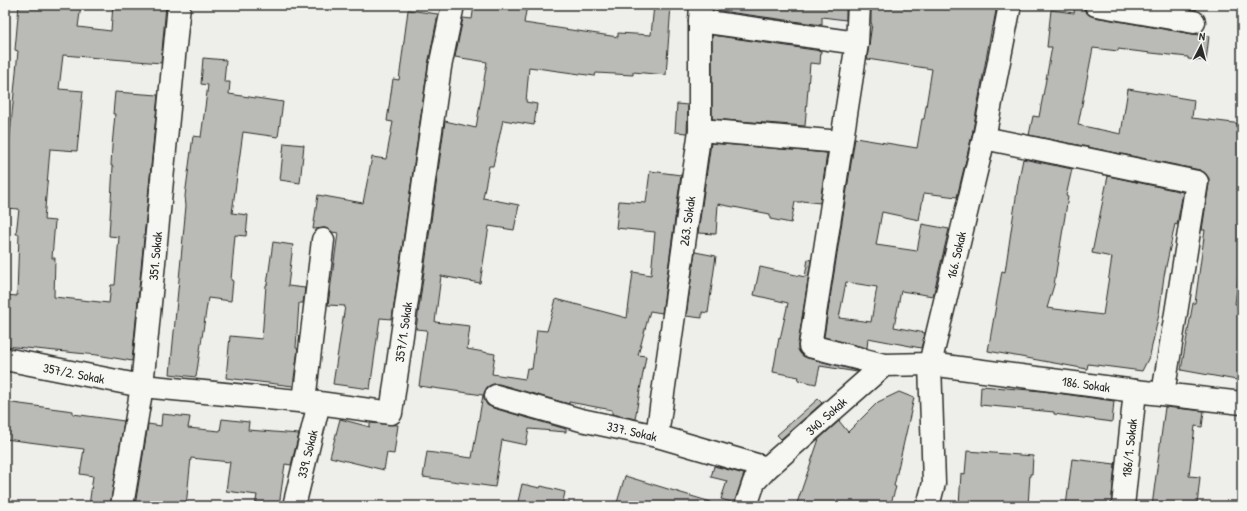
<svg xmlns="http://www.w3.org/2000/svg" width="1247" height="511" font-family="'Patrick Hand',sans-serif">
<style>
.building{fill:#babab7;stroke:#2b2b2b;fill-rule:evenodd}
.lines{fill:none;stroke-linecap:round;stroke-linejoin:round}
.minor-casing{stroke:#2b2b2b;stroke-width:25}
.minor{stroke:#f6f6f2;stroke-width:22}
.labels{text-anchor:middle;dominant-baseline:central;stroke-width:3;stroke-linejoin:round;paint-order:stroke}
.street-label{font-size:13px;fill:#2b2b2b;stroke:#f6f6f2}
</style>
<rect width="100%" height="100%" fill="#eeeeea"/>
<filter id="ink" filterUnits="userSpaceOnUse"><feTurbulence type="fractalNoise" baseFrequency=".025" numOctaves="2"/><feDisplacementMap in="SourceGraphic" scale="8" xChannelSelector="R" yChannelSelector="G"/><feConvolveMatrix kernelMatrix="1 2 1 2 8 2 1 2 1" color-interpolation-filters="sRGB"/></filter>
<g filter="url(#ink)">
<g class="building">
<path d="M19,5H81L78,27L111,31L113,5H166L161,63L63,55L59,89L83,91L77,151L50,149L44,220L55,221L52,258H55L54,297L109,303L111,285H115L119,237L109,236L113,166H111L112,146L115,114H113L115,92L158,95L132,361L97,355L5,346V295L17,296L19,234H16L19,209L5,208V188L18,51L15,50Z"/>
<path d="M474,5H527L524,23L618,37V33L651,35L654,5H671L666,75L633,72V75L596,73L595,76L529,67L526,102L537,104L534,125L503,120L493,166H489L483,198L519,205L514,230L489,226L480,283L441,276L435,322L470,326L467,349L495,354L492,374L525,379L527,368L532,369L537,330L547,331L556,299L627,318L633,272L651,275L655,232L616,228L619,201L646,203L650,171L681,175L662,313L650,311L638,355L646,356L635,419L612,414V410L569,402V404L499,384H493L487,387L484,393V399L487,405L493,408L566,429V432L529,429L526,445L502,440L495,487L423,477L427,452L472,458L483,395L419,386L427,330L416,329L445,121L476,128L487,62L455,57L463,18L472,19Z"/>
<path d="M713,5H846V20L822,17V25L713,10Z"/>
<path d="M871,5H997L993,27H992L972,135L957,197L924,193L919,220L882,212L876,245L917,251L922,224L949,229L933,296L901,291L894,327L925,333L921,348L868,338L867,348L824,337L855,138L917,148L922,119H924L932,69L867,59L872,24L871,23ZM846,282L877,287L871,322L839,318Z"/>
<path d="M1075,5H1084V10L1088,14L1094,17L1192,34L1209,36L1206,61L1188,59V57L1142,52L1118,49V51L1093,48L1078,125L1121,134L1128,89L1194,100L1192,118L1242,124V239L1238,264H1240L1235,304H1242V381L1181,370L1193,303H1195L1205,230H1202L1209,184V178L1205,173L1200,170L1029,135L1033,116L1039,117L1052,47H1047L1051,10L1074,13Z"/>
<path d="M1169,5H1197L1196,10Z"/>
<path d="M408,10L438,14L428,65L392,319L380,318L370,389L333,384L345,306L328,305L338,233L332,232L325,228L313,229L318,195L363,203L372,157L386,159L393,122L387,121L393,79L399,80Z"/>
<path d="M712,35L821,51L820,64L810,63L805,126L712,119Z"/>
<path d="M203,58L226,60L224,82H230L229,94L283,102L278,137L243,132L232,213L248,215L246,236L235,235L231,280L233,281L231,301L208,298L196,377L170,374L186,206L185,196L193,136L201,137L208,85L201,84Z"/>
<path d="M677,104L688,105L687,133L675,132Z"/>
<path d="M284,143L304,145L300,183L280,180Z"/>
<path d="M711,143L827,153L820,203L802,201V202H795L791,223L770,219V214L718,204L716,234L698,233Z"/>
<path d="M1023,159L1072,169L1066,196L1068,197L1054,285L1047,308L1103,315L1112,257L1092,253L1108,176L1183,192L1177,225L1175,224L1164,276L1159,314L1150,355L1142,371L1088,364L1087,369L988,351L1002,271L1005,272L1018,184Z"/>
<path d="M273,242L293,245L288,286L305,288L303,303H299L296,348L298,349L293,386L226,378L230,336L262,339L266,285H267Z"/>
<path d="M695,252L716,256L708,313L702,312V318L686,316Z"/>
<path d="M808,259L811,260L798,344V350L802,355L807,358L858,371L857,372L820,366L816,384L798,380L799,377L773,372L779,338L780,339L788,303L754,295L760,267L805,277Z"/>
<path d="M981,386L1042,391L1114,401L1112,422L1054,414V412L980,405Z"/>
<path d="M899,392L914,398L894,486L896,487L890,506H796L819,439L839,421L848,432L878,402Z"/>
<path d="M818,399L822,403L781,439L777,435Z"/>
<path d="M5,402L73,411V414L124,421L110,506H89L93,476L80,474L84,449L5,439Z"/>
<path d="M1165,407L1204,411L1202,427L1195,426L1189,476L1200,477L1197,506H1152Z"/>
<path d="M162,414L190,417L188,428L220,431L222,419L249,422L248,430L299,434L291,465L285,464L279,506H255L257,495L226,491L230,462L191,458L186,506H135L148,424L161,426Z"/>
<path d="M340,419L370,427V423L398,425L394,454L387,453L384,470L330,457Z"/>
<path d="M967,451L1033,456L1032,474H1030L1028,506H959L961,473L965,474Z"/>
<path d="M1072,459L1115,464L1111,506H1066Z"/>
<path d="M714,466L744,474L734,503L721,499L727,481L711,477Z"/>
<path d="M625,476L711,502L710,506H616Z"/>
<path d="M522,484L540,488L541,486L565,492L562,506H517Z"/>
</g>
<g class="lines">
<defs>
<g id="minor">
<path d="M859,5L857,43L810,346L884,365"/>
<path d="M1096,5L1194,22"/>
<path d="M700,21L857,43"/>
<path d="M700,130L841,142"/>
<path d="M984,138L1197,182L1163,394"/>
<path d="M5,359L142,386L319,403L391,413L440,67L453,5"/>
<path d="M496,396L581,420L657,436L767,468"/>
<path d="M304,401L323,240"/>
<path d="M657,436L700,130V21L701,5"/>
<path d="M122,506L142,386L179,5"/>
<path d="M294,506L319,403"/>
<path d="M746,506L754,482L767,468L884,365L930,364L1135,391L1242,403"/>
<path d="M928,506L934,483L930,364L984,138L1010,5"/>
<path d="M1123,506L1135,391"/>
</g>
</defs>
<use href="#minor" class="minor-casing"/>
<use href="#minor" class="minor"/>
</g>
</g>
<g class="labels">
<g class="street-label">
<text transform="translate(687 221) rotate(-82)">263. Sokak</text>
<text transform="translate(956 255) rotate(-77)">166. Sokak</text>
<text transform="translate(155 256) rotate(-85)">351. Sokak</text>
<text transform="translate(403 332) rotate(-82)">357/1. Sokak</text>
<text transform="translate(74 373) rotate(11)">357/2. Sokak</text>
<text transform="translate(1086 384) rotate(8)">186. Sokak</text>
<text transform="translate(826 416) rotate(-42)">340. Sokak</text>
<text transform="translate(632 431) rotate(13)">337. Sokak</text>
<text transform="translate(1129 448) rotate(-84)">186/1. Sokak</text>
<text transform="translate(307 454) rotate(-76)">339. Sokak</text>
</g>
</g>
<rect width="1247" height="511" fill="none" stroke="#f6f6f2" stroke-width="20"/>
<rect x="10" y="10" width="1227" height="491" fill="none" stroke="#2b2b2b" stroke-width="1.5" filter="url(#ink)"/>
<g transform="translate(1201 46) rotate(6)" stroke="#f6f6f2" stroke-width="3" paint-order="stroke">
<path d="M0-3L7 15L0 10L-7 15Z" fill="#2b2b2b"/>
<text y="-6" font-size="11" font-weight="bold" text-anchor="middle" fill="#2b2b2b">N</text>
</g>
</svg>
